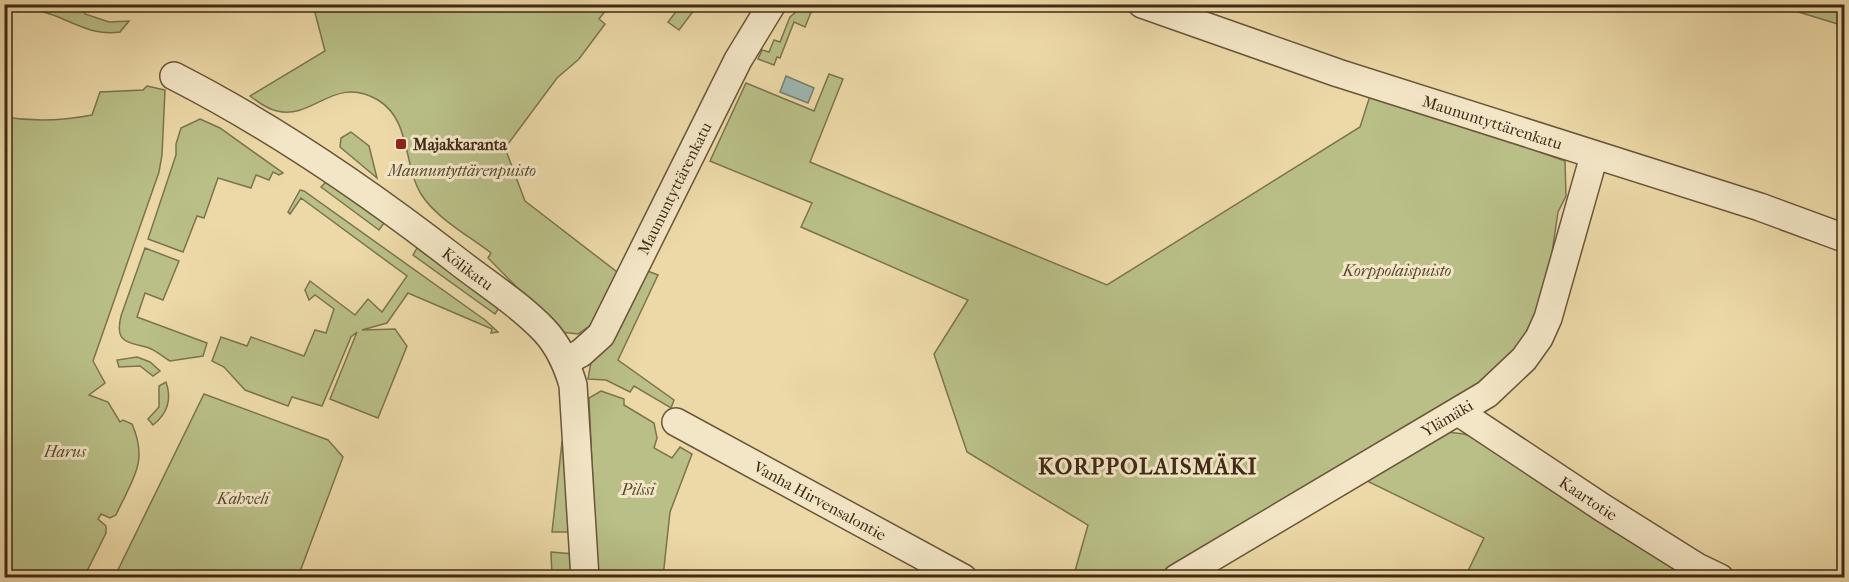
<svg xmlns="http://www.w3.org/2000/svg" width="1849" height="582" font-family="'IM FELL French Canon',serif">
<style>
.green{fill:#b9bf87;stroke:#7c744e;stroke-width:1.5}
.water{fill:#9db7b2;stroke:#777f74;stroke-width:1.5}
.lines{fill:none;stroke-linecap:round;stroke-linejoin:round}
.minor-casing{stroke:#6a563a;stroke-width:30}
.minor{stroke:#f3e6c6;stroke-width:27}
.poi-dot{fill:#8f2418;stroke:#f3e6c6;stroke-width:2}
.labels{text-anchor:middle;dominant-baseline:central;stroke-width:6;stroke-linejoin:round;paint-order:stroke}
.street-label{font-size:16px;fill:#3f2a16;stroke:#f3e6c6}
.poi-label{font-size:16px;font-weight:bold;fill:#3f2a16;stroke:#f3e6c6;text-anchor:start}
.park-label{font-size:16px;font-style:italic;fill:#57482d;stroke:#f3e6c6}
.district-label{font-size:22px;font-weight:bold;letter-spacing:1.5px;fill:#3f2a16;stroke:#f3e6c6}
</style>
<rect width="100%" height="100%" fill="#ecd9a7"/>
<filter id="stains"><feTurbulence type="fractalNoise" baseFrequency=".00333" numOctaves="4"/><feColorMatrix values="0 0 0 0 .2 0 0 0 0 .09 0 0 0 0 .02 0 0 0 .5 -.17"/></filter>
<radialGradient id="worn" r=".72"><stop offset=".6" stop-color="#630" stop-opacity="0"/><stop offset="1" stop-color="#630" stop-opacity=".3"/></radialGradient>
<g class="green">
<path d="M682,4L698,5L679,30L668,22Z"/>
<path d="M805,4L814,5L805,27L794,22L780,58L777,57L774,65L758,59L762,50L769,52L774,40L780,42L790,17Z"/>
<path d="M20,5H87L83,9L85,14L109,22L129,21L120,32C97,35 85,28 65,20C51,13 35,10 20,5Z"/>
<path d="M313,5H610L599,19L605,24L579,59L557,78L505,148L525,201L621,275L601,318L578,334L561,332L488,258L491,253C469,236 436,218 421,194C403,164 411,120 378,100C334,74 314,120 277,111C267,109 258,102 250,96L325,51Z"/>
<path d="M1776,5H1844V26Z"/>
<path d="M829,74L843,79L810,162L1107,285L1360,127L1369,99L1375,95L1565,161L1566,196L1558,212L1544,307L1505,367L1194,561L1163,577L1073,578L1088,525L967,452L934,354L968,300L801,227L812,203L710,161L746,83L814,111Z"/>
<path d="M147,86L165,90L162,155L159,172L93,361L105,383L89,395L108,402L120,422L123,420L132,424C149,463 132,479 116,515L110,518L101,514L98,519L106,526V533L84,577H5V117C35,122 61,121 92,115L100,92L143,90Z"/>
<path d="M200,119L220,128L283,173L279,175L273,172L269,180L256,175L251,188L218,178L204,218L197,216L183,252L148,239L176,155V144L181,128Z"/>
<path d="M351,132L369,146L377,178L340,147L341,138Z"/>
<path d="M326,182L384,223L379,230L321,187Z"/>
<path d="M300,190L304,191L485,320L498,332L491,333L492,329L408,293L387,323L362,330L395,329L407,346L378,418L330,399L357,332L351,337L322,406L292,397L288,406L245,390L224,367L212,361L221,337L247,346L251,337L304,356L315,330L326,333L334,309L315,295L309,300L305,290L310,281L355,315L368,299L382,312L407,276L301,198L290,214L288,212Z"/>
<path d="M145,248L179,261L163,300L145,293L137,317L207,343L203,356L170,361C163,357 157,351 149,348C129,342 114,344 121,316Z"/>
<path d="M417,248L499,308L495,314L413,255Z"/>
<path d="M645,270L658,275L618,360L674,400L671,408L634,386L630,392L606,380L588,379L591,362Z"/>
<path d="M137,357L150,362L160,371L153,376L140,366L119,367L117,360Z"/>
<path d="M166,382C172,399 167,414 153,425L148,419L159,407V386Z"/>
<path d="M601,391L624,399V405L654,423L657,438L654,448L672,458L680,447L692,454L670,512L663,577H597L589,398Z"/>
<path d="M204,394L328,440L343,457L298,577L115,576Z"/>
<path d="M1447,432L1464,434L1490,443L1701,577H1465L1484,538L1365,480Z"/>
<path d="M562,442H570L573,532H552Z"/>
<path d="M551,552L574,554V577H552Z"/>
</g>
<path class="water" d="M786,76L814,88L808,103L780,92Z"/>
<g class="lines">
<defs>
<g id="minor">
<path id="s1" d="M1142,4L1338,73L1760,207L1844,238"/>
<path id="s2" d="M174,76C274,127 366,190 455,259C484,282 518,303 544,330C559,346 567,364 573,385L585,578"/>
<path id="s3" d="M566,361L581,353L601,335L738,60L772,4"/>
<path id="s4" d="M1460,413L1603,508L1697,567L1720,578"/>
<path id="s5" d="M676,422L963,578"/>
<path id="s6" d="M1177,578L1487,394L1524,359L1539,338L1548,318L1594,156"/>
</g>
</defs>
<use href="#minor" class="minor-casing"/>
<use href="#minor" class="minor"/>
</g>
<rect class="poi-dot" x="395" y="138" width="12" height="12" rx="3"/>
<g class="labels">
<g class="street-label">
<text stroke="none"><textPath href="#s1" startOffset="370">Maununtyttärenkatu</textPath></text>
<text stroke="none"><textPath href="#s3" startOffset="208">Maununtyttärenkatu</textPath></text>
<text stroke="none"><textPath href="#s2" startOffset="352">Kölikatu</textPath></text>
<text stroke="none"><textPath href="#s6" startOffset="314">Ylämäki</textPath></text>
<text stroke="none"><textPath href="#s4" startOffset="154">Kaartotie</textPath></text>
<text stroke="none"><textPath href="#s5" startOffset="164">Vanha Hirvensalontie</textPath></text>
</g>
<g class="poi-label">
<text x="413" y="144">Majakkaranta</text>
</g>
<g class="park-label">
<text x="462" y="170">Maununtyttärenpuisto</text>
<text x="1397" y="270">Korppolaispuisto</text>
<text x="65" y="451">Harus</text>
<text x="638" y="489">Pilssi</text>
<text x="243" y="498">Kahveli</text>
</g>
<g class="district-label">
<text x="1148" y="467">KORPPOLAISMÄKI</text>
</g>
</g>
<rect width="1849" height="582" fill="none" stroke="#ecd9a7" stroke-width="24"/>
<rect x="6" y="6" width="1837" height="570" fill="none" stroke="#3f2a16" stroke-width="3"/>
<rect x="12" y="12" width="1825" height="558" fill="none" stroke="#3f2a16" stroke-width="1.5"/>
<rect width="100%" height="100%" filter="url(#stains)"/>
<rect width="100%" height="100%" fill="url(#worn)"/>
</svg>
